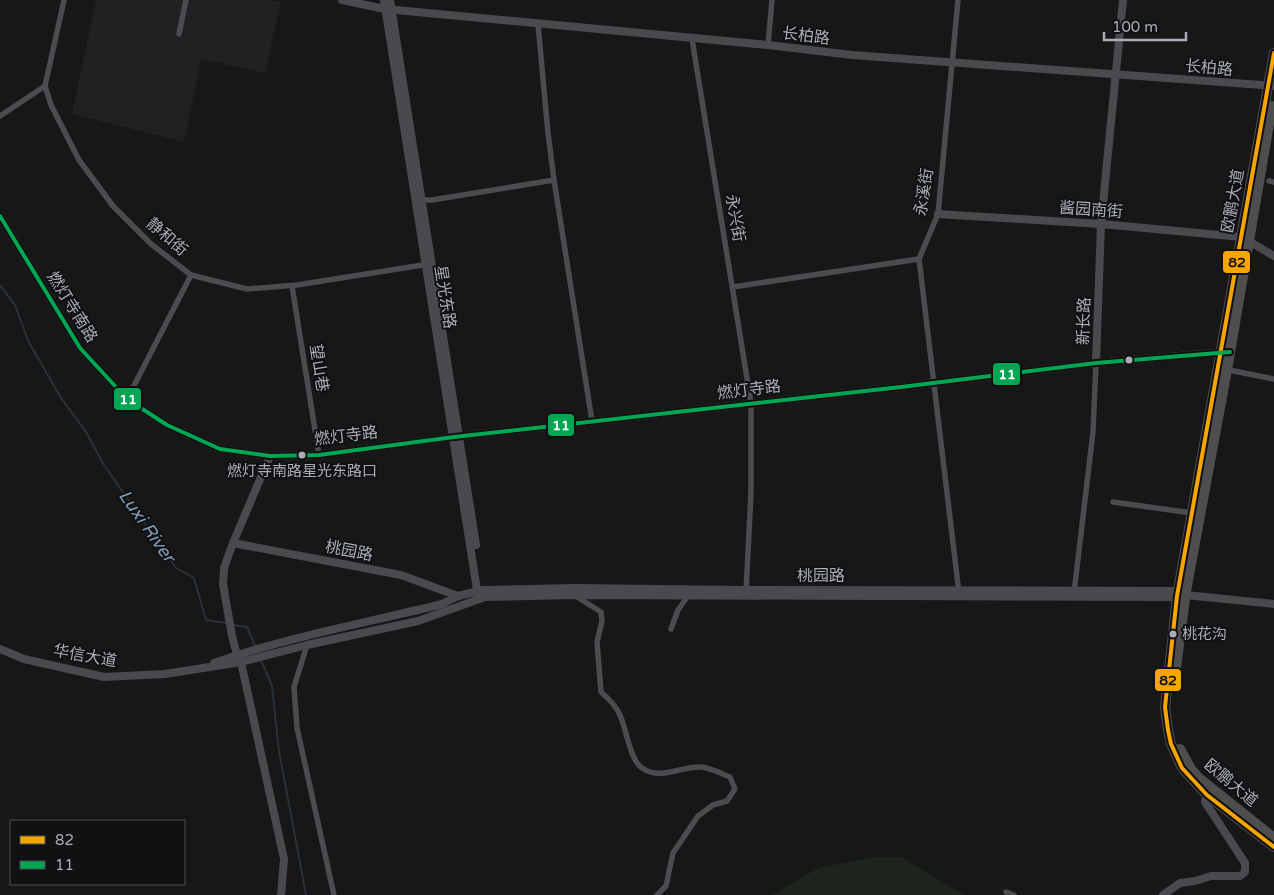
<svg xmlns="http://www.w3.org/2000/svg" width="1274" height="895" font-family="'Varela Round','Noto Sans SC',sans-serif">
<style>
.built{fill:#212123}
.green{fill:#1d241e}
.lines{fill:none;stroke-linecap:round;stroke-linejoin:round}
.stream{stroke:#2a3239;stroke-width:2}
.street{stroke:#4b4c50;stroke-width:5.5}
.secondary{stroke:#4a4a4e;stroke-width:8}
.highway{stroke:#4e4e51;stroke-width:10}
.bus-1-casing{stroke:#111113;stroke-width:8}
.bus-2-casing{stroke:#111113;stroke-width:8}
.bus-1{stroke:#f7a600;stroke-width:4}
.bus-2{stroke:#00a651;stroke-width:4}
.bus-dot{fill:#a8adb8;stroke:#111113;stroke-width:2}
.labels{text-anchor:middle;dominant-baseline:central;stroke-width:4;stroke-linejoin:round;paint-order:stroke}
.bus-label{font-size:15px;fill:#a8adb8;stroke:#111113}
.street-label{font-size:16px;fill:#a8adb8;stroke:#111113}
.water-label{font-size:18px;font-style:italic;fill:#7f9bb3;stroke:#111113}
.line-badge{stroke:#111113;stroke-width:2}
.badge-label{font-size:14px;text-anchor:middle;font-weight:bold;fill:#fff}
.pale-badge-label{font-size:14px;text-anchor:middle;font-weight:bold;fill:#111}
</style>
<rect width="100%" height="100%" fill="#171717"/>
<path class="built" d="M96,0H270L281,2L265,73L201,59L184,142L72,114Z"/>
<path class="green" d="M875,857H901L964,895H773L818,868Z"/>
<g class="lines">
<g class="stream">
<path d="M0,285L15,305L28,341L61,398L86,432L104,465L176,568L194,578L206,620L226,623"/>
<path d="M233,625L247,627L255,646"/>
<path d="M261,660L272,686L279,751L306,895"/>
</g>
<g class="street">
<path d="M64,0L45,86L51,105L79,160L113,206L151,244L191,275L247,289L297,285L429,264"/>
<path d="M958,0L938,214L919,259L959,593"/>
<path d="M538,24L548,133L554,180L592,421"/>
<path d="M179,34L186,0"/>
<path d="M692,39L751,403V493L746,592"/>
<path d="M768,45L772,0"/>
<path d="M0,116L45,86"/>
<path d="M1269,181L1274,182"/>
<path d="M422,200H432L554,180"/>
<path d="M292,286L319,455"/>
<path d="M733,287L919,259"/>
<path d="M1224,369L1274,379"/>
<path d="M127,399L191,275"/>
<path d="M1113,502L1192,513"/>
<path d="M1074,593L1093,432L1096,363"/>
<path d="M574,595L601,612L602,621L597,642L601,692C608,698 616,706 620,715C626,728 630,760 642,768C661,781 680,766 701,767C711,768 720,773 730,777L735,789L727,801L713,805L698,816L673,853L666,886L657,895"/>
<path d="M671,629L678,610L688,596"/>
<path d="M307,645L294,687L297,728L334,895"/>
<path d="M1006,892L1014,895"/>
</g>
<g class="secondary">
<path d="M342,0L385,9L768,45L852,55L1274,86"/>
<path d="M384,0L478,596"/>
<path d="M390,0L476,545"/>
<path d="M938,214L1101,224L1242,237L1274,256"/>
<path d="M0,216L80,348L127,399L167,425L220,449L270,456L319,455L454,437L901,387L1096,363L1226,352"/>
<path d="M1096,363L1101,224L1123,0"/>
<path d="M270,456L233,543L224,568L223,584L232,636L237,655L241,662L284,859L281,895"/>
<path d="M233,543L401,575L458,596"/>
<path d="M1185,595L1274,604"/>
<path d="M0,649L24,659L104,677L165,674L241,662L307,645L418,621L485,597L574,595L1182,597"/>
<path d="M214,663C287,637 366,623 442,604L458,596L483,590L573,588L746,590L1182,591"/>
<path d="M1163,895L1180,883L1195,881L1211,876H1240L1245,872V863L1205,802L1207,795"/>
</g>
<g class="highway">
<path d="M1274,53L1177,596L1165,707L1168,730L1171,744L1182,768L1207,795L1274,847"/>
<path d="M1176,668L1186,591L1227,370L1272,106"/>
<path d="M1180,749L1191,769L1200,779L1274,838"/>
</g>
<defs>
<path id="bus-1" d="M1274,53L1177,596L1165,707L1168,730L1171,744L1182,768L1207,795L1274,847"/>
<path id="bus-2" d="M0,216L80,348L127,399L167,425L220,449L270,456L319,455L454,437L901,387L1096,363L1230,352"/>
</defs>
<use href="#bus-1" class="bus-1-casing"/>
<use href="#bus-2" class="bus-2-casing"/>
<use href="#bus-1" class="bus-1"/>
<use href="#bus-2" class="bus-2"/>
</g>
<g class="bus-dot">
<circle cx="1129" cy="360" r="4.5"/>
<circle cx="302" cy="455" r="4.5"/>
<circle cx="1173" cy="634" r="4.5"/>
</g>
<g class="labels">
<g class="bus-label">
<text x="302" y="471">燃灯寺南路星光东路口</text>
<text x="1182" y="634" text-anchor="start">桃花沟</text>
</g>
<g class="street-label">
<text transform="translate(806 36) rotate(7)">长柏路</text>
<text transform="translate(1209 68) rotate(5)">长柏路</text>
<text transform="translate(924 192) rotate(-81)">永溪街</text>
<text transform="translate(1233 201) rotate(-80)">欧鹏大道</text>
<text transform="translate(1091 210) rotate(4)">酱园南街</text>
<text transform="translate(735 218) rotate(80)">永兴街</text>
<text transform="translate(167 237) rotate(41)">静和街</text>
<text transform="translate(445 297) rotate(81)">星光东路</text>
<text transform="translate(72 307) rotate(58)">燃灯寺南路</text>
<text transform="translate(1084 321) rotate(-88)">新长路</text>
<text transform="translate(319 368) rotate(81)">望山巷</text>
<text transform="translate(749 390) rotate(-7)">燃灯寺路</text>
<text transform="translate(346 436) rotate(-7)">燃灯寺路</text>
<text transform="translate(349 551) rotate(11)">桃园路</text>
<text x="821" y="576">桃园路</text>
<text transform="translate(85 656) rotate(10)">华信大道</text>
<text transform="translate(1231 783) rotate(40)">欧鹏大道</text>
</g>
<g class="water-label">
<text transform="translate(147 526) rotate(55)">Luxi River</text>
</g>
</g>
<g class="line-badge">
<rect x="1222" y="250" width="29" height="24" rx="5" fill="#f7a600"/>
<rect x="992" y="362" width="29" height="24" rx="5" fill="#00a651"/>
<rect x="113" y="387" width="29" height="24" rx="5" fill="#00a651"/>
<rect x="547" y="413" width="28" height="24" rx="5" fill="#00a651"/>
<rect x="1154" y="668" width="28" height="24" rx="5" fill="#f7a600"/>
</g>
<g class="badge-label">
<text x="1007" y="379">11</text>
<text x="128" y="404">11</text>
<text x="561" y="430">11</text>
</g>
<g class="pale-badge-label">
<text x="1237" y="267">82</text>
<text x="1168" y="685">82</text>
</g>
<rect x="10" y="820" width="175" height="65" fill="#111113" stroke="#4d4f55"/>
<rect x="20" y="836" width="25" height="8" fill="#f7a600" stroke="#4d4f55"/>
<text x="55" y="845" font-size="15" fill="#a8adb8">82</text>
<rect x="20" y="861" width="25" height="8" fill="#00a651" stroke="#4d4f55"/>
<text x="55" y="870" font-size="15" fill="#a8adb8">11</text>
<path d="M1104 32v8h82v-8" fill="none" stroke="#a8adb8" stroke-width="2.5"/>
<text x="1112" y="32" font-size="15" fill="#a8adb8" stroke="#111113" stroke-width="4" paint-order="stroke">100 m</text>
</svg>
